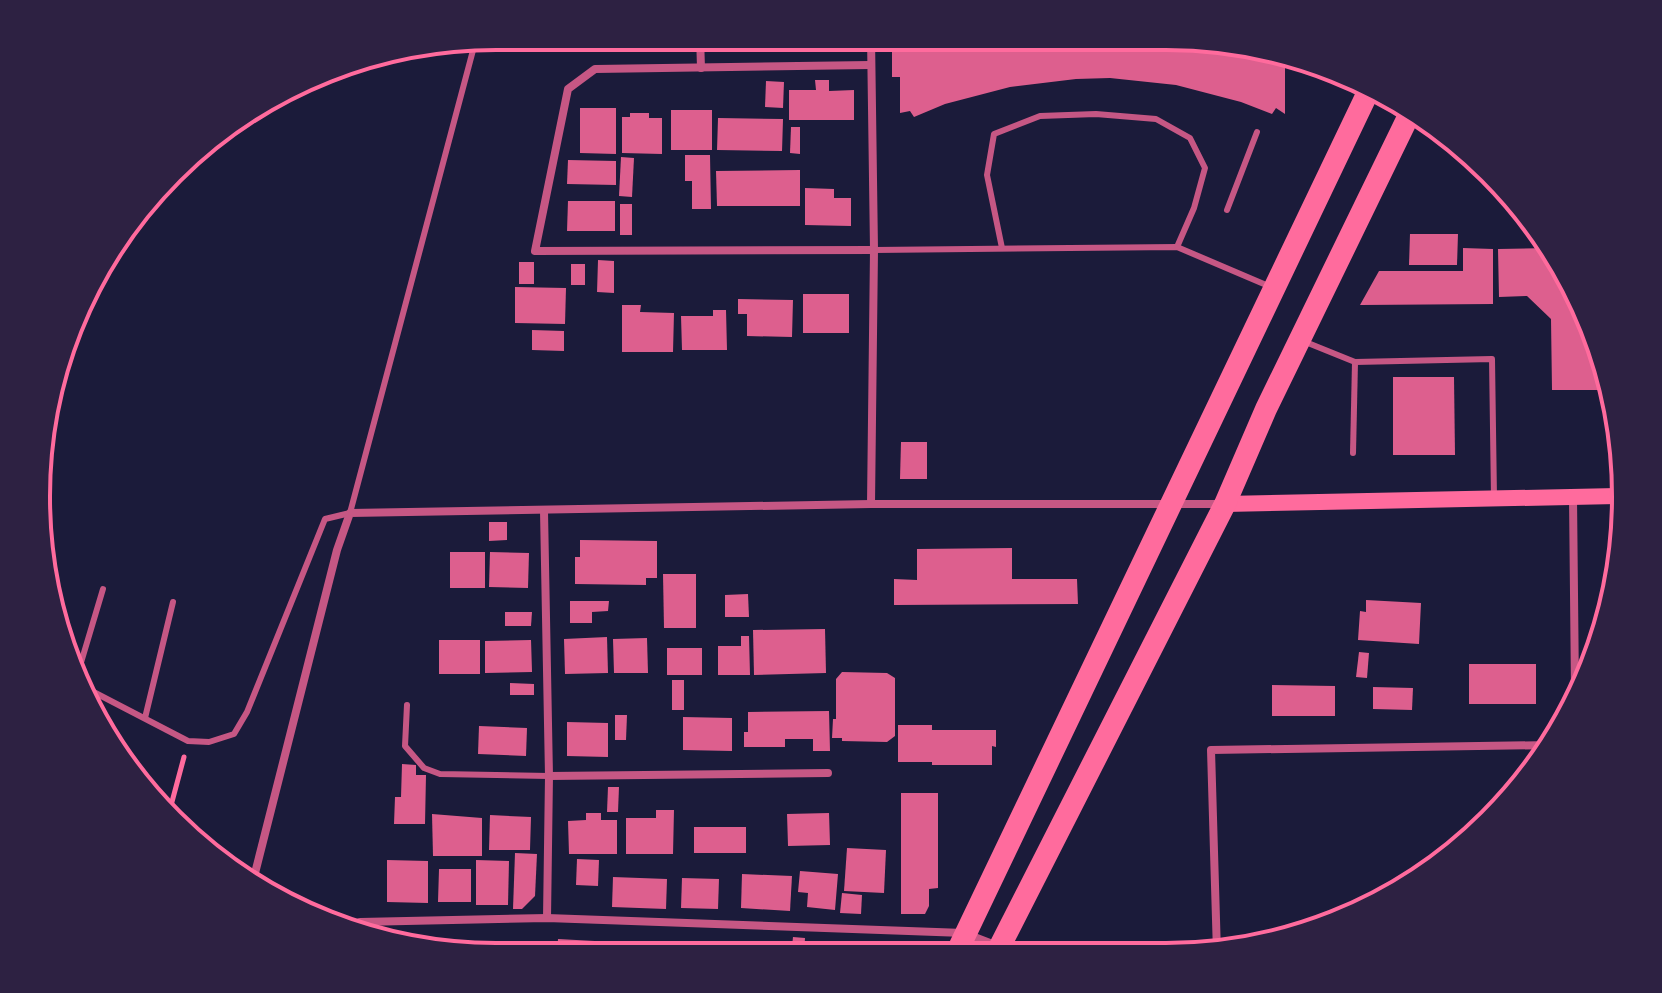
<svg xmlns="http://www.w3.org/2000/svg" width="1662" height="993" font-family="Georgia,serif">
<style>
.building{fill:#dd5f8e}
.lines{fill:none;stroke-linecap:round;stroke-linejoin:round}
.path{stroke:#ff6b9d;stroke-width:5}
.service{stroke:#c65784;stroke-width:6}
.minor{stroke:#c65784;stroke-width:8}
.secondary{stroke:#ff6b9d;stroke-width:16}
.trunk{stroke:#ff6b9d;stroke-width:22}
.rim{fill:none;stroke:#ff6b9d;stroke-width:4}
</style>
<rect width="100%" height="100%" fill="#1b1b3a"/>
<g class="building">
<path d="M595,36H633V51H608V46H602V41H595Z"/>
<path d="M638,36H676V50L648,49V44L638,40Z"/>
<path d="M892,37H1196L1285,55V114L1276,108L1272,114L1241,102L1176,85L1110,78L1076,79L1010,87L945,104L914,117L910,111L900,113V77H892Z"/>
<path d="M815,80H829V91L854,90V120H789V90H816Z"/>
<path d="M766,81L784,82L783,108L765,107Z"/>
<path d="M580,108H616V154L580,153Z"/>
<rect x="671" y="110" width="41" height="40"/>
<path d="M630,113H649V118H662V154L622,153V117H630Z"/>
<path d="M718,118L783,119L782,151L717,150Z"/>
<path d="M791,127H800V154L790,153Z"/>
<path d="M685,155H710L711,209H692V181H685Z"/>
<path d="M621,157L634,158L632,197L619,196Z"/>
<path d="M568,160L616,161V185L567,184Z"/>
<path d="M800,170V206H717L716,171Z"/>
<path d="M805,188L834,189V198H851V226L805,225Z"/>
<path d="M568,201H615V231H567Z"/>
<rect x="620" y="204" width="12" height="31"/>
<path d="M1410,234H1458L1457,265H1409Z"/>
<path d="M1463,248L1493,249V304L1360,305L1379,271H1463Z"/>
<path d="M1551,248L1608,386V390H1552L1551,319L1527,296L1499,297L1498,249Z"/>
<path d="M598,260L614,261V293L597,292Z"/>
<rect x="519" y="262" width="15" height="22"/>
<rect x="571" y="264" width="14" height="21"/>
<path d="M515,287L566,288L565,324L515,323Z"/>
<rect x="803" y="294" width="46" height="39"/>
<path d="M738,299L793,300L792,337L747,336V314H738Z"/>
<path d="M622,305H641L640,312L674,313L673,352H622Z"/>
<path d="M713,310H726L727,350H682L681,316H713Z"/>
<path d="M532,330L564,331V351L532,350Z"/>
<path d="M1393,377H1454L1455,455H1393Z"/>
<path d="M901,442H927V479H900Z"/>
<path d="M489,522H507V540L489,541Z"/>
<path d="M580,540L657,541V578H646V585L575,584V557H580Z"/>
<path d="M1012,548V579H1077L1078,604L894,605V579L917,580V549Z"/>
<rect x="450" y="552" width="35" height="36"/>
<path d="M490,552L529,553L528,588L489,587Z"/>
<path d="M663,574H696V628H664Z"/>
<path d="M748,594L749,617H725V595Z"/>
<path d="M1366,600L1421,603L1419,644L1358,640L1360,611L1366,612Z"/>
<path d="M570,601H609L608,611L592,612V623H570Z"/>
<path d="M505,612H532L531,626H505Z"/>
<path d="M825,629L826,673L754,675L753,630Z"/>
<path d="M741,636H749L750,675H718V646H741Z"/>
<path d="M607,637L608,673L565,674L564,639Z"/>
<path d="M647,638L648,673H614L613,639Z"/>
<rect x="439" y="640" width="41" height="34"/>
<path d="M531,640L532,672L485,673V641Z"/>
<rect x="667" y="648" width="35" height="27"/>
<path d="M1359,652L1369,653L1367,678L1356,677Z"/>
<rect x="1469" y="664" width="67" height="40"/>
<path d="M842,672L887,673L895,678V736L887,742L842,741V738H832L833,719H836V679Z"/>
<rect x="672" y="680" width="12" height="30"/>
<path d="M510,683L534,684V695H510Z"/>
<path d="M1272,685L1335,686V716H1272Z"/>
<path d="M1373,687L1413,688L1412,710L1373,709Z"/>
<path d="M829,711L830,751H813V739H785V747H744V732H748V712Z"/>
<path d="M615,715H627L626,740H615Z"/>
<path d="M683,717L732,718V751L683,750Z"/>
<path d="M567,722L608,723V757L567,756Z"/>
<path d="M898,725H932V730H996V747L992,746V765H932V762H898Z"/>
<path d="M479,726L527,728L526,756L478,754Z"/>
<path d="M402,764L416,765V775H426L425,824H394L395,797H401Z"/>
<path d="M608,787H619L618,812H607Z"/>
<path d="M901,793H938V888L929,889V906L925,914H901Z"/>
<path d="M656,810H674L673,854H626V818H656Z"/>
<path d="M586,813H601V820H617V854H569L568,821L586,820Z"/>
<path d="M829,813L830,845L788,846L787,814Z"/>
<path d="M432,814L482,818V856H433Z"/>
<path d="M490,815L531,817L530,850H489Z"/>
<rect x="694" y="827" width="52" height="26"/>
<path d="M847,848L886,850L884,893L844,891Z"/>
<path d="M515,853L537,854L535,896L522,909H513Z"/>
<path d="M577,859L599,860L598,886L576,885Z"/>
<path d="M387,860L428,861V903L387,902Z"/>
<path d="M476,860L509,861L508,905H476Z"/>
<path d="M439,869H471V902H438Z"/>
<path d="M800,871L838,874L835,910L807,907L808,893L798,892Z"/>
<path d="M742,874L792,876L790,911L741,908Z"/>
<path d="M613,877L667,879L666,909L612,907Z"/>
<path d="M682,878L719,879L718,909L681,908Z"/>
<path d="M842,893L862,895L861,914L840,913Z"/>
<path d="M793,937L805,938L804,956H791Z"/>
<path d="M558,939L613,942L612,956H557Z"/>
<path d="M522,941V956H466L447,952V942Z"/>
<path d="M696,946H709V953L726,954V956H695Z"/>
<path d="M644,947L688,950V956H643Z"/>
</g>
<g class="lines">
<path class="path" d="M169,813L184,757"/>
<g class="service">
<path d="M1227,210L1257,132"/>
<path d="M1002,248L987,175L994,134L1040,116L1096,114L1156,119L1190,138L1205,168L1194,208L1177,247"/>
<path d="M874,250L1177,247L1271,287"/>
<path d="M1303,341L1355,362L1492,359L1494,498"/>
<path d="M1353,453L1355,362"/>
<path d="M77,676L103,589"/>
<path d="M82,686L188,741L209,742L234,734L247,712L325,519L350,513L476,39"/>
<path d="M407,705L405,746L424,768L440,774L549,776"/>
<path d="M145,718L173,602"/>
<path d="M357,934L360,922"/>
</g>
<g class="minor">
<path d="M700,36L701,68"/>
<path d="M871,37L874,250L871,504"/>
<path d="M870,65L595,69L568,89L535,251L874,250"/>
<path d="M1573,497L1575,689"/>
<path d="M544,511L549,776L547,918"/>
<path d="M549,776L828,773"/>
<path d="M252,885L337,550L350,513L871,504H1220"/>
<path d="M360,922L547,918L964,933L1024,956"/>
<path d="M1217,953L1211,750L1551,745"/>
</g>
<path class="secondary" d="M1225,504L1617,496"/>
<g class="trunk">
<path d="M955,956L1370,88"/>
<path d="M995,956L1225,504L1266,409L1412,109"/>
</g>
</g>
<path d="M0 0H1662V993H0ZM496 50H1166A446 446 0 0 1 1612 496V497A446 446 0 0 1 1166 943H496A446 446 0 0 1 50 497V496A446 446 0 0 1 496 50Z" fill="#2d2142" fill-rule="evenodd"/>
<path class="rim" d="M496 50H1166A446 446 0 0 1 1612 496V497A446 446 0 0 1 1166 943H496A446 446 0 0 1 50 497V496A446 446 0 0 1 496 50Z"/>
</svg>
